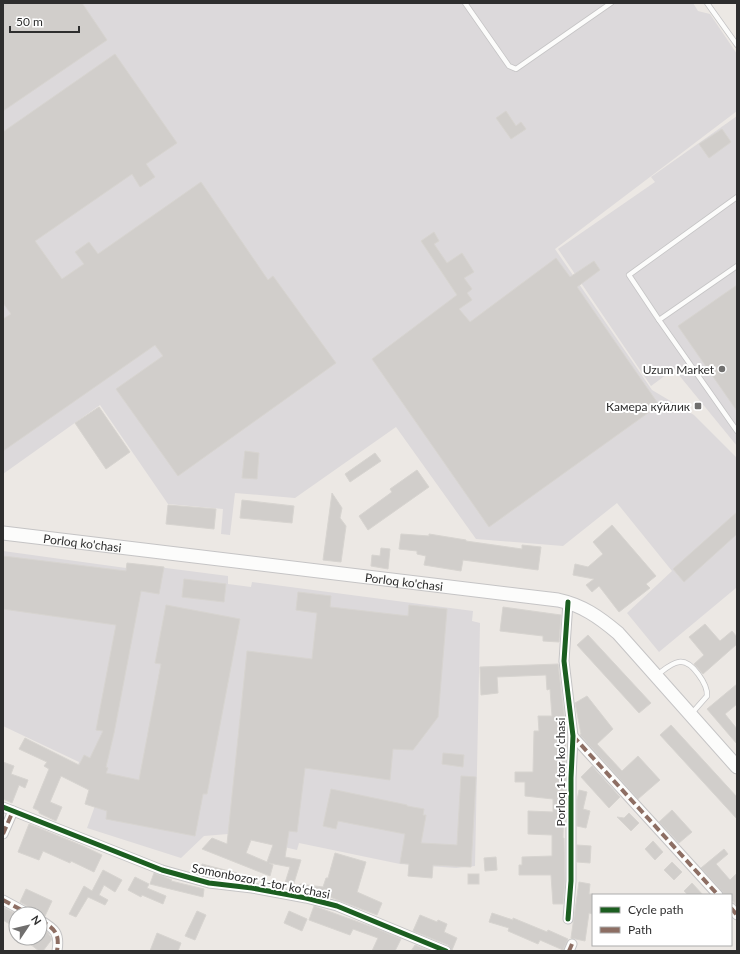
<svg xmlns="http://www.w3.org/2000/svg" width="740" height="954" font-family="Lato,sans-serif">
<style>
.industrial{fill:#dcd9db}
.building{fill:#d1cecb;stroke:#d7d4d0;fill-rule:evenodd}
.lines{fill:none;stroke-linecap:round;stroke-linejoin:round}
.service-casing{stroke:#c5c4c5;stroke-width:6}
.minor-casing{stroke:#c5c4c5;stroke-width:11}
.secondary-casing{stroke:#c5c4c5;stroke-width:15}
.service{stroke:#fcfcfb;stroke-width:4.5}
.minor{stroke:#fcfcfb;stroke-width:9}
.secondary{stroke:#fcfcfb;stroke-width:13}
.quiet{stroke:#8d6e63;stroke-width:4;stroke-dasharray:8 4;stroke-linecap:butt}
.cycleway-casing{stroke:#fff;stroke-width:8}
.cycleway{stroke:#1b5e20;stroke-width:5}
.poi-dot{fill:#706f6e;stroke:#fff;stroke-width:1.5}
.labels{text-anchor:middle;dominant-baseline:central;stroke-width:4;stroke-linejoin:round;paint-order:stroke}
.poi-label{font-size:12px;fill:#2e2e2e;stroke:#fff;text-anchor:end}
.street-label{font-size:12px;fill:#2e2e2e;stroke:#fff}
</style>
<rect width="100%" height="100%" fill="#ece8e4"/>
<g class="industrial">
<path d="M3,3H693L698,11L710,14L737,54V111L555,249L652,390L694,415L737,458V589L736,588L659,652L627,613L672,571L617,503L563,546L476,539L396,427L295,498L235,493L230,535L221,534L223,509L168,504L100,405L3,474Z"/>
<path d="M737,116V446L674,369L651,386L558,249L655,182L651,177Z"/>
<path d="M3,551L126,568L127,563L228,576V584L251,587L252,582L473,611L472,621L480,623L475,866L456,868L400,864L299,843L297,850L228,834L204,836L181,858L87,828L105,778L78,765L79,762L3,726Z"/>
</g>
<g class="building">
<path d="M3,3H82L107,40L3,111Z"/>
<path d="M115,54L177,143L146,164L155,177L140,187L132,174L35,241L62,279L84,264L75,252L89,242L98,254L201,182L268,280L273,276L336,363L178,476L116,389L163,356L155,345L3,451V319L11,314L3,303V132Z"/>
<path d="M506,111L516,126L521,122L526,129L511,139L496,118Z"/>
<path d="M722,129L731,142L709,158L699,144Z"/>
<path d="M434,232L439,241L434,244L447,263L462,253L474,272L464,278L472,289L467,293L472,300L459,309L470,322L556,258L570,277L594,261L600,270L577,287L659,405L489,527L372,359L457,295L421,241Z"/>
<path d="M737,285V411L678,326Z"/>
<path d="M99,407L130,452L106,469L75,423Z"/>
<path d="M245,451L259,453L257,479L242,478Z"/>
<path d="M375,453L381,461L350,482L345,474Z"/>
<path d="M417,470L429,487L368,530L359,516L392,492L390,489Z"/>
<path d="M332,493L342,508L340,518L346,526L341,562L323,560Z"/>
<path d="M242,500L294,506L292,523L240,518Z"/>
<path d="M168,505L216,509L214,529L166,524Z"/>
<path d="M737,512V534L684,582L673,569Z"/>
<path d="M612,525L656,576L646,584L650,588L619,612L599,586L592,592L586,585L594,579L573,575L575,564L588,567L603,554L593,542Z"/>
<path d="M401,534L429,536V534L466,540V541L522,549V545L541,547L538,570L463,560L461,571L424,565L426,556L417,554V551L399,549Z"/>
<path d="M381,548L390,549L388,569L371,566L372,555L380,556Z"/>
<path d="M3,556L126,571L127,563L164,567L159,594L141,591L114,733L106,767L108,768L106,773L139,780L161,664L155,663L166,605L240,619L207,794H203L195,836L106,819L107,811L85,804L89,790L61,776L50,802L62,807L56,821L39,813V811L33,808L49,769L44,766L47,762L19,749L25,738L79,765L84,755L90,758L103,731L96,730L116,625L3,609Z"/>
<path d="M184,579L226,584L224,602L182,597Z"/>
<path d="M298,592L331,596L330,607L408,616L409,605L447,609L438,717L413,750L393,749L390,780L305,768L297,832L289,831L285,857L301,860L293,886L285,883L290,867L269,863L273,865L270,876L202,849L212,838L227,844L247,651L312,659L317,613L296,610ZM251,840L273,845L267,862L246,853Z"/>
<path d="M503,607L561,615L559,642L543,641V636L500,631Z"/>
<path d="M705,624L720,641L732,631L737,637V644L703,674L694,664L704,655L689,637Z"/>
<path d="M588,635L651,703L639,713L577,645Z"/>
<path d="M558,664L566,730L563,838H564L565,881L563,904H553L551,875H519V865H522V857L552,856V835L528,834V811L553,812V799L525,796V782H515V772H533L534,731H539L538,716H552L550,689L547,690L546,675L497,677L498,693L481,695L480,667Z"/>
<path d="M737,684V704L725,714L737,729V744L707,709Z"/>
<path d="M587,696L613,729L597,744L622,771L638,756L660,780L638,799L580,735L581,734L575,703Z"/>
<path d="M671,725L737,797V819L660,735Z"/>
<path d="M443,753L464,755L463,767L442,764Z"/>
<path d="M3,762L14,766L11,774L28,780L25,788L19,785L12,803L3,799Z"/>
<path d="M592,766L620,797L609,808L581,777Z"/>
<path d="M461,776L476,777L471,867L433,865L432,878L408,876L409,864L400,863L405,834L338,821L336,829L323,826L331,789L407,805V806L424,809L423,815H426L421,843L457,845Z"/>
<path d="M579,790L587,792L583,809L590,811L586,828L577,826V800Z"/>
<path d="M672,810L692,832L679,843L659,822Z"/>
<path d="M629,813L639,823L631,831L617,817L624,818Z"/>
<path d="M29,824L83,846L102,855L94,872L71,861L70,863L43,851L39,860L18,852Z"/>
<path d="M653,841L663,852L655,860L645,849Z"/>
<path d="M577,845L591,846L590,863L577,862Z"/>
<path d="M724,849L728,854L716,864L730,880L737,873V906L731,899V895H724L722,891L701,868Z"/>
<path d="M335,853L366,862L357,892L382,903L377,915L322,894L300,891V884L323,887L326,878H328Z"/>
<path d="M496,857L497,870L485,871L484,858Z"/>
<path d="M672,862L682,872L674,880L664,870Z"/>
<path d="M202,864L237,873L236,880L200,872Z"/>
<path d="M103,870L122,880L115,892L104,885L99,895L108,900L105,905L88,897L76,917L69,914L84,886L92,891Z"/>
<path d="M154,873L172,880L171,881L204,889L203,897L150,884Z"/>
<rect x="468" y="874" width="11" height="10"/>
<path d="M135,877L149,884L147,888L166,896L163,904L142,895L141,897L128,890Z"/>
<path d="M579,882L590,884L589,894H593V914L589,913L585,941L571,938Z"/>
<path d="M692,883L703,895H688L684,891Z"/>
<path d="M26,889L52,901L45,916L20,902Z"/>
<path d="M314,906L375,928L401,939L395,951H372L378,938L353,929L350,935L309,920Z"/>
<path d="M3,907L16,914V928L3,920Z"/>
<path d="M197,911L206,915L195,940L185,936Z"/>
<path d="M289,911L307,919L302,931L284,923Z"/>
<path d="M492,913L513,920V918L547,932L548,930L568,939L563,950L540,940L538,944L508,931L509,928L489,922Z"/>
<path d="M420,915L437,922L438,920L447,924L444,932L457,938L452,950L448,945L413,931Z"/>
<path d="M40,927L48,933L52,939L43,951H39L30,944L34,938H40Z"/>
<path d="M157,933L181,943L178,951H150Z"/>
<path d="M415,945L430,951H411Z"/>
</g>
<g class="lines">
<defs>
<g id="service">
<path d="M465,3L509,66L516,69L611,3"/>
<path d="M707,3L737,45"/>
<path d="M737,266L659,320L737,431"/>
<path d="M659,320L629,275L737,197"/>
<path d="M657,675C664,670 671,663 679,662C692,660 708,685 707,696L692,713"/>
</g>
<g id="minor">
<path d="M573,736L718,895"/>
<path d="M3,807L162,870L209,883L252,888L306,898L337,906L446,951"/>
<path d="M3,834L13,811"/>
<path d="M3,900L29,914"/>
<path d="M731,908L737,915"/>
<path d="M568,919L571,881V778L573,736L564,661L568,602"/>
<path d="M40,920C55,929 60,933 57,951"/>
<path d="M569,951L572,944"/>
</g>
<g id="secondary">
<path id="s1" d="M3,533L558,600C582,605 599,617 618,633L737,767"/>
</g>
</defs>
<use href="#service" class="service-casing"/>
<use href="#minor" class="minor-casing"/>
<use href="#secondary" class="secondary-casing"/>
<use href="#service" class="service"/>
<use href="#minor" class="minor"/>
<use href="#secondary" class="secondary"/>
<g class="quiet">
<path d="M573,736L718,895"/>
<path d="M3,834L13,811"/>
<path d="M3,900L29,914"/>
<path d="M731,908L737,915"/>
<path d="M40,920C55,929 60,933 57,951"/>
<path d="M569,951L572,944"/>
</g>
<defs>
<g id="cycleway">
<path d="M3,807L162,870L209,883L252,888L306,898L337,906L446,951"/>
<path d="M568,919L571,881V778L573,736L564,661L568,602"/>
</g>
</defs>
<use href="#cycleway" class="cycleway-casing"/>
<use href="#cycleway" class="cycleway"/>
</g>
<g class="poi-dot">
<circle cx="722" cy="369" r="4"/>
<rect x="694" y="402" width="8" height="8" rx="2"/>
</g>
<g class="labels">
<g class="poi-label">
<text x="714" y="369">Uzum Market</text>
<text x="690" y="406">Камера ку́йлик</text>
</g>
<g class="street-label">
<text stroke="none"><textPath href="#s1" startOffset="80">Porloq ko'chasi</textPath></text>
<text stroke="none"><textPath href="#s1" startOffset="404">Porloq ko'chasi</textPath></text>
<text transform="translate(560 772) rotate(-90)">Porloq 1-tor koʻchasi</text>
<text transform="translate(261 881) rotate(11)">Somonbozor 1-tor koʻchasi</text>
</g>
</g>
<rect width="740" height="954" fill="none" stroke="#2e2e2e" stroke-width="8"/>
<rect x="592" y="894" width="140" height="52" fill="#ffffff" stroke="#ababab"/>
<rect x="600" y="907" width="20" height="6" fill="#1b5e20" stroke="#ababab"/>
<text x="628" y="914" font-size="12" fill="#2e2e2e">Cycle path</text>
<rect x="600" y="927" width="20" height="6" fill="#8d6e63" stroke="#ababab"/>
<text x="628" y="934" font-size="12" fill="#2e2e2e">Path</text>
<g transform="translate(28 926) rotate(55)"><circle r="19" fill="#ffffff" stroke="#ababab"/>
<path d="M0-3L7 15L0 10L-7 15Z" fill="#706f6e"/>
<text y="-6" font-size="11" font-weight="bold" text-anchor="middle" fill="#2e2e2e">N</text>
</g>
<path d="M10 26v6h69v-6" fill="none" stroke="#2e2e2e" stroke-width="2"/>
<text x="16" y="26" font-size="12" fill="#2e2e2e" stroke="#ffffff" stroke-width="3" paint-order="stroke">50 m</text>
</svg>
